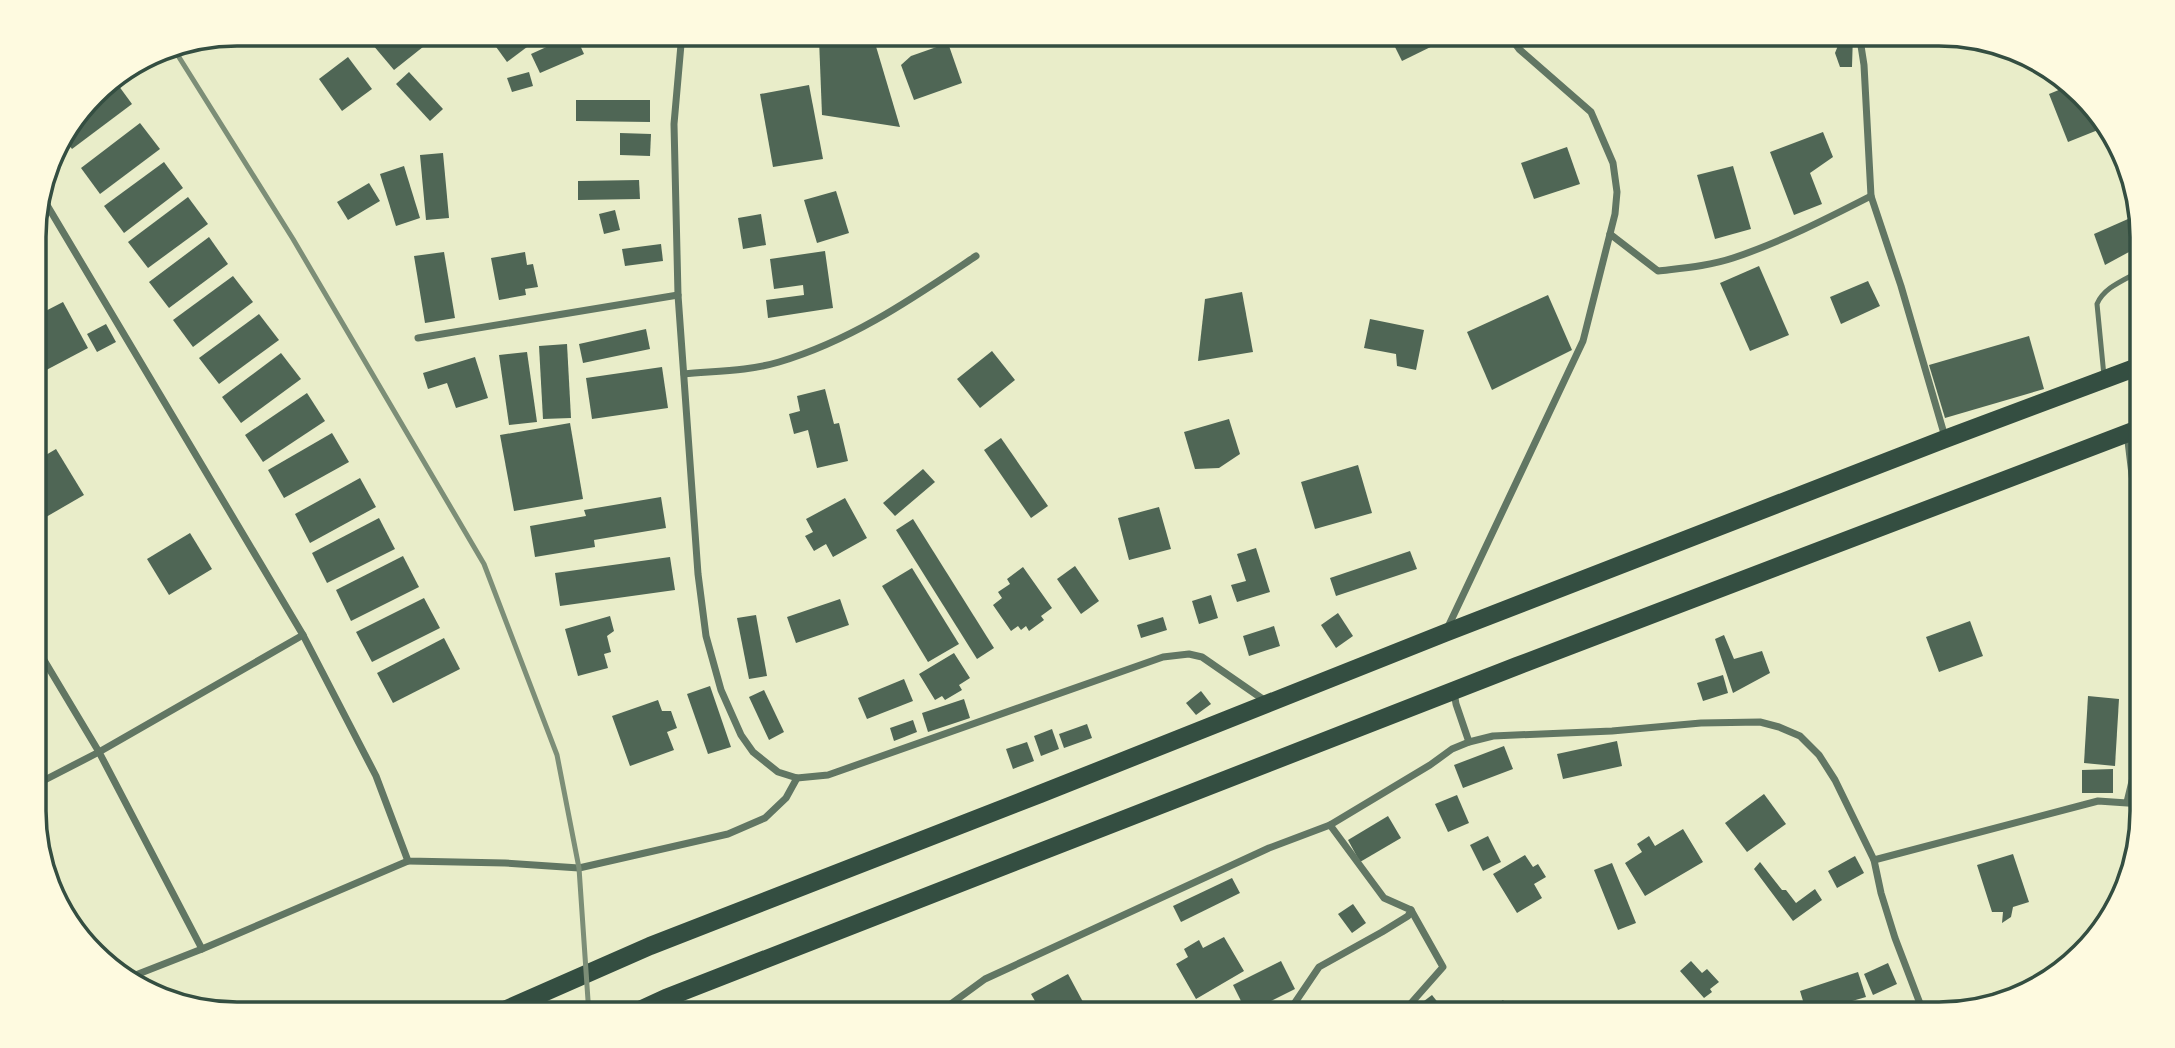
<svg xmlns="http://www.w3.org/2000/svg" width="2175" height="1048" font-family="Commissioner,sans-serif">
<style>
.building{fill:#4f6655}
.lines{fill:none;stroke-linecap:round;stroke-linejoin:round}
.service{stroke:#617663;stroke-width:5}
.minor{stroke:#617663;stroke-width:7}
.trunk{stroke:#344e41;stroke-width:18}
.rail{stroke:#7c8e77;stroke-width:5}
.rim{fill:none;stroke:#344e41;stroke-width:3.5}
</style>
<rect width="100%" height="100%" fill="#e9edc9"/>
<g class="building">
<path d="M373,33H428L433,39L394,70L367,38Z"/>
<path d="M486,33H517L527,47L507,62Z"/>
<path d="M847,33H872L900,127L822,115L819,39Z"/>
<path d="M1388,33H1451L1453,36L1402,61Z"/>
<path d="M1843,33L1853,34L1852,67H1840L1835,53Z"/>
<path d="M575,34L584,54L540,73L531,54Z"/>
<path d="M948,43L962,83L914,100L901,65L911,56Z"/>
<path d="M348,57L372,89L342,111L319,79Z"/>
<path d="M409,72L443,109L430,121L396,84Z"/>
<path d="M529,72L533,86L512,92L507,78Z"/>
<path d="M113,78L132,104L72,149L62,136L99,88Z"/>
<path d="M809,85L823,159L773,167L760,94Z"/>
<path d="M2066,87L2107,123L2108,126L2068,142L2049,94Z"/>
<path d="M576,100H650V122L576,121Z"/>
<path d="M140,123L160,149L100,194L81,168Z"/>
<path d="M1823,132L1833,157L1810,173L1822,204L1794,215L1770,152Z"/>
<path d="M620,133L651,134L650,156L620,155Z"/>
<path d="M1567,147L1580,184L1534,199L1521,163Z"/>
<path d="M443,153L449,218L426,220L420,155Z"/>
<path d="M164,162L183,188L124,233L104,206Z"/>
<path d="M404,166L420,218L396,226L380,174Z"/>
<path d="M1733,166L1751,229L1715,239L1697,175Z"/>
<path d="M639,180L640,199L578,200V181Z"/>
<path d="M369,183L380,201L348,220L337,202Z"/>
<path d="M836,191L849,233L817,243L804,200Z"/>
<path d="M188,197L208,224L148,268L128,242Z"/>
<path d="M615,210L620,230L604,234L599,214Z"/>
<path d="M761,214L766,245L743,249L738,218Z"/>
<path d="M2128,219L2140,241V246L2105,265L2094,234Z"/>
<path d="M209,237L228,264L169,308L149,282Z"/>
<path d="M661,244L663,261L625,266L622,249Z"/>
<path d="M825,251L833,308L768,318L766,300L804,295L803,285L774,289L770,259Z"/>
<path d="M444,252L455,318L425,323L414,256Z"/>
<path d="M525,252L527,265L533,264L538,287L525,289L526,295L499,300L491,258Z"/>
<path d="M1759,266L1789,335L1750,351L1720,283Z"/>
<path d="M233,276L253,302L193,347L173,320Z"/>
<path d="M1868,281L1880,306L1841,324L1830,297Z"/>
<path d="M1242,292L1253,352L1198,361L1205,299Z"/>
<path d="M1548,295L1572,350L1492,390L1467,332Z"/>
<path d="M63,302L88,348L35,376L34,317Z"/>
<path d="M259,314L279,340L219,384L199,358Z"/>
<path d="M1370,319L1424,330L1416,370L1397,366L1396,354L1364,348Z"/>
<path d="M106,324L116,342L97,352L87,334Z"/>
<path d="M646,329L650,349L583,363L579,344Z"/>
<path d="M2029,336L2044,389L1945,418L1929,365Z"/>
<path d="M567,344L571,418L543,419L539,346Z"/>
<path d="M992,351L1015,380L980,408L957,379Z"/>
<path d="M527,352L537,422L509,425L499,355Z"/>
<path d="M281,353L301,379L241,423L222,397Z"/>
<path d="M475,357L488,398L456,408L447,383L428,389L423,373Z"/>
<path d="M662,367L668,408L592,419L586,378Z"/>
<path d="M825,389L834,424L839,423L848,461L817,468L808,430L794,434L789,414L800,411L797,396Z"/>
<path d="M307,393L325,421L263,462L245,435Z"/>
<path d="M1229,419L1240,454L1219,468L1195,469L1184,432Z"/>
<path d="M570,423L583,499L514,511L500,435Z"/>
<path d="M332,433L349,462L284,498L268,470Z"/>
<path d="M1001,438L1048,506L1031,518L984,450Z"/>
<path d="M56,449L84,495L34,524V462Z"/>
<path d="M1358,465L1372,513L1315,529L1301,482Z"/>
<path d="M923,469L935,482L895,516L883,503Z"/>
<path d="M360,478L376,507L310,543L295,514Z"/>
<path d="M661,497L666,528L594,540L595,547L535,557L530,526L586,516L584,510Z"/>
<path d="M845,498L867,538L833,557L826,544L814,551L805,536L813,532L806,519Z"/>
<path d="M1159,507L1171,549L1129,560L1118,518Z"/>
<path d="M379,518L395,549L327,583L312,553Z"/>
<path d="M913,519L994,648L977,659L896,530Z"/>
<path d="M190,533L212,569L169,595L147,559Z"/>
<path d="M1256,548L1270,592L1237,602L1231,585L1246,581L1237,554Z"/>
<path d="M1410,551L1417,569L1336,596L1330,578Z"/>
<path d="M403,556L419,587L351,621L336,590Z"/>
<path d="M670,557L675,590L560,606L555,573Z"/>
<path d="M1075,566L1099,601L1081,614L1057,579Z"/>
<path d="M1023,567L1052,608L1041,616L1044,620L1029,631L1026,626L1021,630L1018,626L1011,631L993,605L1002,598L998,592L1010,584L1007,579Z"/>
<path d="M912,568L959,644L928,662L882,586Z"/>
<path d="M1211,595L1218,618L1199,624L1192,601Z"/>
<path d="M424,598L440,628L372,662L356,632Z"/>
<path d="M840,599L849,625L796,643L787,617Z"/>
<path d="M1338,613L1353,636L1336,648L1321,625Z"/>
<path d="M756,615L767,676L749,679L737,618Z"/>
<path d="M610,616L614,631L607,636L611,652L604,654L608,668L578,676L565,629Z"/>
<path d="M1163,617L1167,630L1141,638L1137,625Z"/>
<path d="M1970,621L1983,656L1939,672L1926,637Z"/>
<path d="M1274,626L1280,646L1249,656L1243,636Z"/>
<path d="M1724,635L1734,659L1762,651L1770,673L1733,693L1715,639Z"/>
<path d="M444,638L460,669L393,703L377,673Z"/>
<path d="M954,653L970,678L959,685L962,690L945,700L942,696L935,700L919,674Z"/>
<path d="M1723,675L1728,693L1703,701L1697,683Z"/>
<path d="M904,679L913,701L867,719L858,698Z"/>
<path d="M710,686L731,747L708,754L687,694Z"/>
<path d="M764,690L784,732L769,740L749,697Z"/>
<path d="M1201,691L1211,704L1196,715L1186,703Z"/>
<path d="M2088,696L2119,699L2115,766L2084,763Z"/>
<path d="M964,699L970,718L928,732L922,713Z"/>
<path d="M658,700L662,711H671L677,728L667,732L674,750L630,766L612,716Z"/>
<path d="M913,720L917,732L894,741L890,728Z"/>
<path d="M1087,724L1092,738L1064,748L1059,734Z"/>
<path d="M1052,729L1059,749L1041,756L1034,736Z"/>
<path d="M1617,741L1622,766L1563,779L1557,754Z"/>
<path d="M1027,742L1034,761L1013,769L1006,749Z"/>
<path d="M1504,746L1513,769L1463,788L1454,765Z"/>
<path d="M2113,769V793H2082V770Z"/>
<path d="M1764,794L1786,824L1747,852L1725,823Z"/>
<path d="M1457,795L1469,823L1448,832L1435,804Z"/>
<path d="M1388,816L1401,838L1360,862L1348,840Z"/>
<path d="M1683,829L1703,862L1645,896L1625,863L1642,852L1637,844L1649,836L1655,846Z"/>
<path d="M1488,836L1501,862L1483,871L1470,845Z"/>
<path d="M2013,854L2029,902L2013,907L2011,917L2002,923L2003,912H1992L1977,865Z"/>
<path d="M1525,855L1533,867L1538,864L1546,877L1534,884L1542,898L1517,913L1493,874Z"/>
<path d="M1855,856L1864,873L1837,888L1828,871Z"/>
<path d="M1760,862L1782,890H1786L1796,903L1815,889L1822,900L1793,921L1754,869Z"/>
<path d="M1612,863L1636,923L1618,930L1594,870Z"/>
<path d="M1232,878L1240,893L1181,922L1173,906Z"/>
<path d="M1353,904L1366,923L1352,933L1338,914Z"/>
<path d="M1224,937L1244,971L1196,999L1176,964L1188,957L1184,949L1199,940L1203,948Z"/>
<path d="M1281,961L1295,989L1247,1013L1233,985Z"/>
<path d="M1691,961L1702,973L1707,969L1719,982L1710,989L1712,992L1704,998L1680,971Z"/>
<path d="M1888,963L1897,984L1873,995L1864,974Z"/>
<path d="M1858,972L1866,997L1807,1014L1800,991Z"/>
<path d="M1068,974L1090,1015H1043L1031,994Z"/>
<path d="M2055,976L2052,980L1991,1001L1989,994Z"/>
<path d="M1432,995L1447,1014H1422L1416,1007Z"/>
<path d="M1503,1000L1514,1014H1484Z"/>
</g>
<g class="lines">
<path class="service" d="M2104,376L2097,304C2104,287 2125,280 2140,271"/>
<g class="minor">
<path d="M682,33L674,124L678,295L698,574L706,636L721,690L741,735L753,752L778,772L797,778L828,775L1163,657L1189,654L1202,657L1267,702"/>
<path d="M1859,33L1864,65L1871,196L1901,286L1945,437"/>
<path d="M41,195L303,635L376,776L408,861L505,863L579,868L728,834L765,818L786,798L797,778"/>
<path d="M1610,234L1658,271C1683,268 1709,266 1733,258C1781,242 1826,219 1871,196"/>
<path d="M418,338L678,295"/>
<path d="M684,374C715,371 749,371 779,362C853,340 913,298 976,256"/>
<path d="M2127,433L2141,549"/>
<path d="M1447,629L1583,341L1615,214L1617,192L1613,163L1591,112L1519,49L1507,33"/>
<path d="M35,645L99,752L202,949"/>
<path d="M1454,692L1456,704L1469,742"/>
<path d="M35,785L99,752L303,635"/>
<path d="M2127,802L2142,740"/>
<path d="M1874,860L2098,801L2142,804"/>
<path d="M128,978L202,949L408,861"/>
<path d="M1290,1014L1294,1004L1319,967L1382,932L1408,916L1411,910L1384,898L1330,825"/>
<path d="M1397,1014L1405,1010L1443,967L1411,910"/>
<path d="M942,1015L948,1006L985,979L1269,848L1330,825L1430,765L1452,749L1469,742L1493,736L1612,731L1701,723L1760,722L1779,727L1800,736L1819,755L1835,780L1874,860L1881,893L1895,938L1924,1014"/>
</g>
<g class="trunk">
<path d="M493,1015L650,946L1040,794L1445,633L1945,439L2140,366"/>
<path d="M629,1015L666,998L1517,666L2141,428"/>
</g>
<path class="rail" d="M172,46L293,239L484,564L557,755L579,868L589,1015"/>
</g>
<path d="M0 0H2175V1048H0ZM237 46H1939A191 191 0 0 1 2130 237V811A191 191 0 0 1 1939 1002H237A191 191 0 0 1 46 811V237A191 191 0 0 1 237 46Z" fill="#fefae0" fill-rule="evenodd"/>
<path class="rim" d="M237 46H1939A191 191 0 0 1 2130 237V811A191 191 0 0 1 1939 1002H237A191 191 0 0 1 46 811V237A191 191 0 0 1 237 46Z"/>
</svg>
